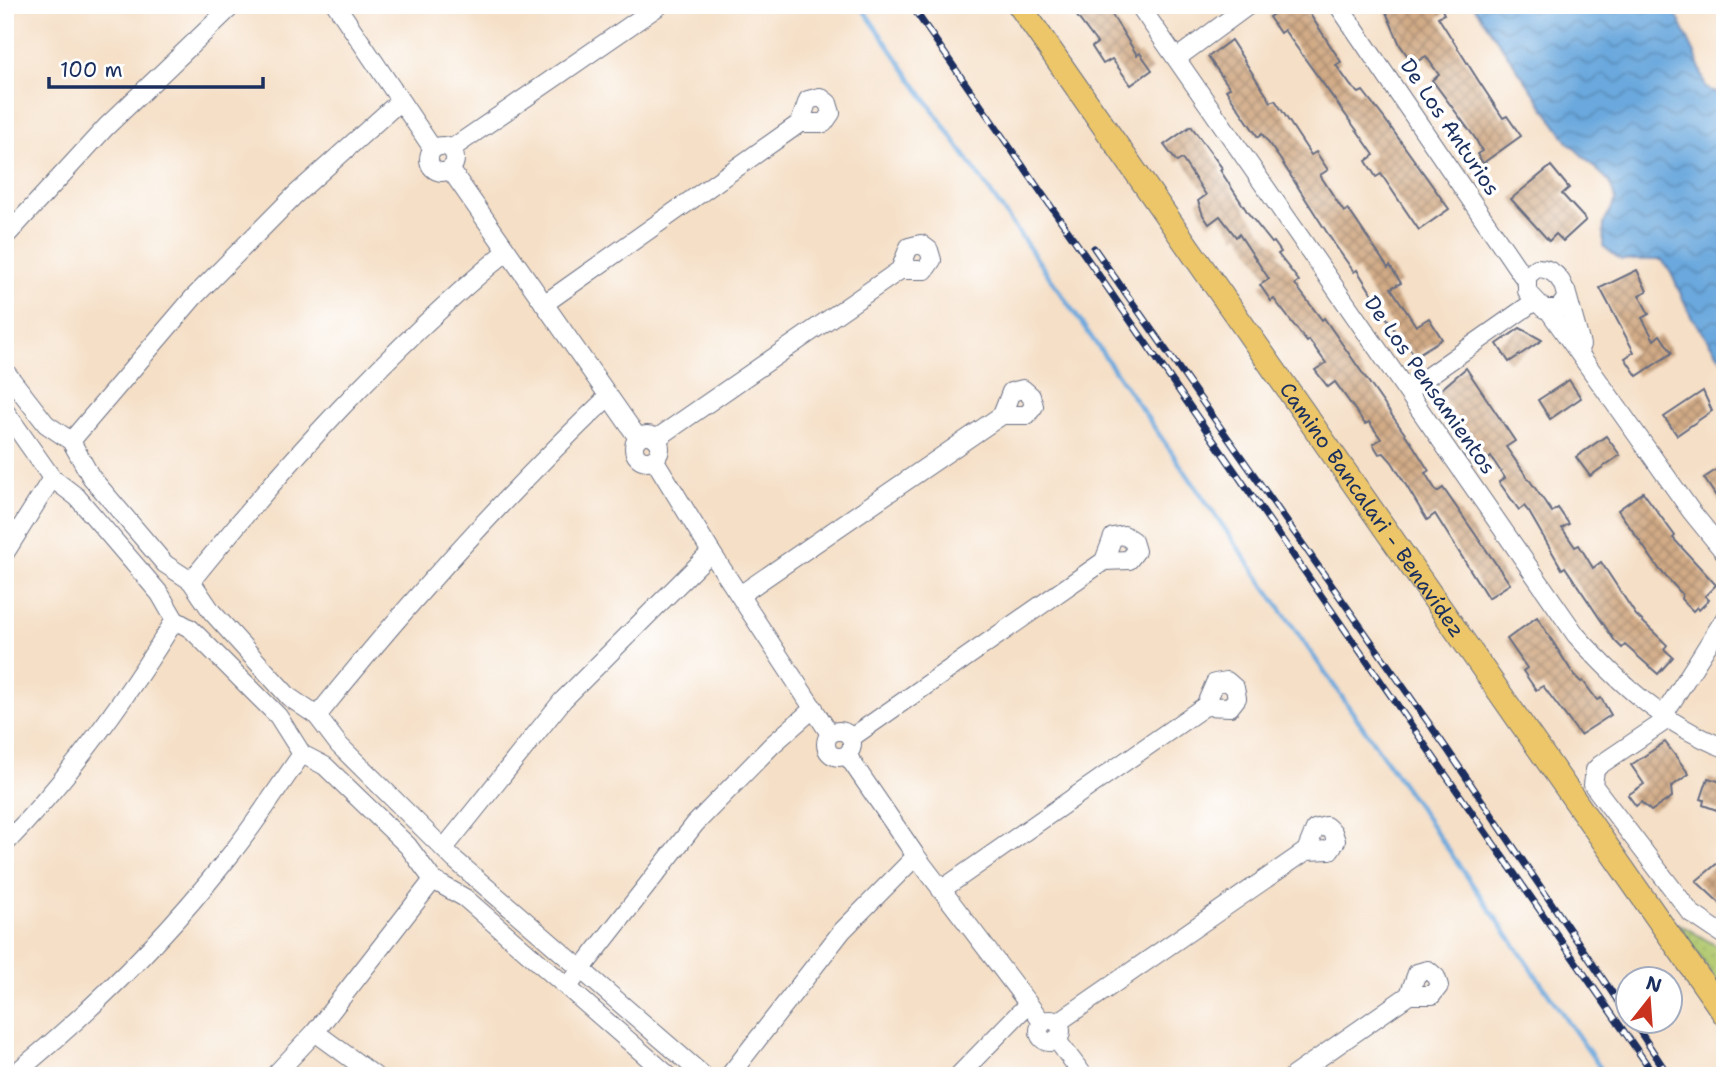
<svg xmlns="http://www.w3.org/2000/svg" width="1730" height="1081" font-family="'Shantell Sans',sans-serif">
<style>
.grass{fill:url(#grass-dots);stroke:#667c66;stroke-width:2}
.water{fill:url(#water-waves);stroke:#436c9e;stroke-width:2}
.lines{fill:none;stroke-linecap:round;stroke-linejoin:round}
.stream{stroke:#6ba8dd;stroke-width:4.5}
.building{fill:url(#building-cross-hatch)}
.minor-casing{stroke:#676d82;stroke-width:20}
.major-casing{stroke:#676d82;stroke-width:25}
.minor{stroke:#fff;stroke-width:18}
.major{stroke:#ecc669;stroke-width:23}
.rail-casing{stroke:#1b2f5e;stroke-width:7}
.rail{stroke:#fff;stroke-width:4.5;stroke-dasharray:13;stroke-linecap:butt}
.labels{text-anchor:middle;dominant-baseline:central;stroke-width:7;stroke-linejoin:round;paint-order:stroke}
.street-label{font-size:21px;fill:#1b2f5e;stroke:#fff}
</style>
<defs>
<pattern id="grass-dots" width="8" height="8" patternUnits="userSpaceOnUse" patternTransform="scale(1.75)"><rect width="8" height="8" fill="#b0c86d"/><path d="M2 2h.1M6 6h.1" fill="none" stroke="#97ac61" stroke-width="1.8" stroke-linecap="round"/></pattern>
<pattern id="water-waves" width="16" height="10" patternUnits="userSpaceOnUse" patternTransform="scale(1.75)"><rect width="16" height="10" fill="#6ba8dd"/><path d="M0 5q4-4 8 0t8 0" fill="none" stroke="#5789b6"/></pattern>
<pattern id="building-cross-hatch" width="8" height="8" patternUnits="userSpaceOnUse" patternTransform="scale(1.75)"><rect width="8" height="8" fill="#d2ab86"/><path d="M0 0l8 8M0 8l8-8" fill="none" stroke="#aa8c71"/></pattern>
</defs>
<rect width="100%" height="100%" fill="#fff"/>
<filter id="ink" filterUnits="userSpaceOnUse"><feTurbulence type="fractalNoise" baseFrequency=".0143" numOctaves="2"/><feDisplacementMap in="SourceGraphic" scale="14" xChannelSelector="R" yChannelSelector="G"/><feConvolveMatrix kernelMatrix="1 2 1 2 8 2 1 2 1" color-interpolation-filters="sRGB"/></filter>
<filter id="wash" filterUnits="userSpaceOnUse"><feTurbulence type="fractalNoise" baseFrequency=".00686" numOctaves="4" result="noise"/><feDisplacementMap in="SourceGraphic" scale="28" xChannelSelector="R" yChannelSelector="G"/><feGaussianBlur stdDeviation="1.57" result="paint"/><feColorMatrix in="noise" values="0 0 0 0 0 0 0 0 0 0 0 0 0 0 0 0 0 1.4 0 .05"/><feComposite in="paint" operator="in"/></filter>
<g filter="url(#wash)">
<rect width="100%" height="100%" fill="#f5dfc6"/>
<path class="grass" d="M1678,923L1725,951V995Z"/>
<path class="water" d="M1473,5H1672L1696,56L1706,88L1717,94L1725,93V364L1691,316L1671,273L1662,260H1621L1603,246L1604,223L1616,200L1609,181L1568,142Z"/>
<g class="lines">
<path class="stream" d="M860,5L1606,1076"/>
</g>
<g id="blocks">
<g class="building">
<path d="M1089,5H1106L1137,55L1140,53L1152,70L1131,85L1112,59L1103,64L1092,47L1097,43L1076,15Z"/>
<path d="M1286,5H1304L1341,62L1336,65L1351,86L1359,93L1363,91L1384,118L1449,209L1419,230L1381,174L1376,177L1366,161L1374,155L1358,132L1284,30L1280,33L1269,17Z"/>
<path d="M1383,5H1440L1444,14L1438,17L1478,80L1503,118L1507,116L1521,136L1483,163L1477,154L1482,151L1475,138L1432,80L1439,75L1426,56L1413,64L1400,45Z"/>
<path d="M1231,40L1271,102L1275,100L1311,155L1316,152L1328,170L1320,175L1344,212L1348,209L1388,268L1390,266L1401,283L1391,288L1416,326L1429,318L1442,339L1415,356L1408,346L1405,347L1357,270L1354,272L1335,245L1280,159L1262,134L1258,137L1226,90L1230,88L1208,57Z"/>
<path d="M1191,126L1222,168L1220,170L1248,213L1272,243L1274,242L1281,252L1278,254L1299,281L1295,284L1322,320L1324,318L1414,447L1429,471L1425,473L1437,492L1443,488L1510,584L1488,598L1435,514L1427,520L1392,462L1384,453L1379,454L1373,444L1381,439L1369,422L1365,424L1335,382L1328,387L1315,370L1326,363L1309,340L1307,342L1274,299L1271,301L1260,285L1269,279L1239,234L1236,237L1220,216L1209,224L1203,215L1198,201L1206,195L1182,159L1177,162L1164,145Z"/>
<path d="M1551,166L1569,188L1562,194L1586,220L1563,241L1556,234L1549,241L1511,199Z"/>
<path d="M1637,270L1647,291L1639,295L1649,314L1642,318L1654,340L1660,335L1672,353L1637,376L1625,358L1634,352L1600,288Z"/>
<path d="M1520,328L1542,340L1509,362L1497,344Z"/>
<path d="M1466,368L1515,441L1506,447L1552,512L1558,508L1569,524L1562,528L1575,547L1579,545L1593,568L1601,562L1636,615L1667,645L1664,649L1673,657L1658,674L1625,645L1622,648L1615,641L1565,567L1562,569L1529,512L1524,506L1519,510L1499,482L1505,478L1491,457L1486,461L1438,392Z"/>
<path d="M1569,380L1581,398L1550,419L1538,400Z"/>
<path d="M1703,391L1712,411L1677,435L1664,417Z"/>
<path d="M1606,436L1620,455L1590,476L1576,457Z"/>
<path d="M1725,464V510L1704,478Z"/>
<path d="M1643,492L1675,536L1673,538L1716,585L1705,596L1709,600L1699,610L1697,607L1693,611L1681,599L1682,594L1660,570L1618,510Z"/>
<path d="M1537,617L1574,675L1581,682L1583,681L1597,700L1601,698L1611,715L1580,735L1543,686L1536,690L1523,671L1527,668L1507,639Z"/>
<path d="M1665,742L1689,774L1671,787L1672,797L1651,811L1641,802L1636,806L1628,795L1644,784L1631,765Z"/>
<path d="M1708,778L1725,783V813L1703,805L1704,800L1701,799Z"/>
<path d="M1725,857V908L1696,881Z"/>
</g>
</g>
</g>
<g filter="url(#ink)">
<use href="#blocks" fill-opacity="0" stroke="#676d82" stroke-width="2"/>
<g class="lines">
<defs>
<g id="minor">
<path d="M336,5L433,149"/>
<path d="M1139,5L1576,635C1619,683 1663,724 1725,748"/>
<path d="M1338,5L1526,281"/>
<path d="M1177,58L1249,5"/>
<circle cx="442" cy="159" r="13"/>
<path d="M451,149L660,5"/>
<path d="M450,169L638,438"/>
<path d="M5,237L106,127L233,5"/>
<path d="M1537,268C1555,268 1565,282 1566,299L1558,309H1544L1527,291V276Z"/>
<path d="M1566,291L1581,345"/>
<path d="M544,304L800,123H824L831,113L828,103L820,97L808,100L800,123"/>
<path d="M1549,311L1691,511L1725,553"/>
<path d="M5,371L46,424L71,441L91,477L165,564L191,581L212,612L289,697L317,716L339,745L455,860L704,1076"/>
<path d="M1407,391L1535,301"/>
<path d="M5,411L52,478L77,497L160,594L175,620L191,629L278,716L302,754L325,766L408,846L433,880L465,898L669,1076"/>
<circle cx="647" cy="448" r="13"/>
<path d="M656,439L900,270L909,247L921,244L929,250L932,260L925,270H900"/>
<path d="M71,441L193,298L295,195L400,101"/>
<path d="M654,459L711,552L830,734"/>
<path d="M5,553L52,478"/>
<path d="M191,581C287,462 388,350 506,252"/>
<path d="M740,595L1002,415H1027L1034,406L1031,396L1023,389L1011,392L1002,415"/>
<path d="M317,716C408,603 503,497 608,397"/>
<path d="M1663,716L1725,618"/>
<path d="M1668,719L1600,765L1595,770L1593,785L1691,913L1725,936"/>
<circle cx="839" cy="744" r="13"/>
<path d="M851,738L1104,561L1113,537L1124,535L1133,541L1136,551L1129,560L1104,561"/>
<path d="M847,755L916,856L1043,1023"/>
<path d="M5,844C71,776 125,700 175,620"/>
<path d="M445,847L563,700L711,552"/>
<path d="M941,890L1205,706L1215,683L1227,681L1235,688L1237,698L1230,707L1205,706"/>
<path d="M573,980L695,824L772,745L814,708"/>
<circle cx="1050" cy="1031" r="11"/>
<path d="M1057,1023L1306,851L1330,850L1336,841L1333,832L1326,826L1315,829L1306,851"/>
<path d="M315,1032L375,1076"/>
<path d="M1056,1039L1084,1076"/>
<path d="M12,1076C92,1011 163,940 227,859C254,826 277,789 302,754"/>
<path d="M274,1076L315,1032L433,880"/>
<path d="M729,1076L842,931L916,856"/>
<path d="M958,1076L1027,1005"/>
<path d="M1293,1076L1409,995L1417,973L1428,970L1436,977L1439,986L1432,995H1409"/>
</g>
<g id="major">
<path id="s1" d="M1019,5L1725,1015"/>
</g>
</defs>
<use href="#minor" class="minor-casing"/>
<use href="#major" class="major-casing"/>
<use href="#minor" class="minor"/>
<use href="#major" class="major"/>
<defs>
<g id="rail">
<path d="M911,5L1655,1076"/>
<path d="M1094,248L1447,749L1628,1016"/>
<path d="M1633,1021L1669,1076"/>
</g>
</defs>
<use href="#rail" class="rail-casing"/>
<use href="#rail" class="rail"/>
</g>
</g>
<g class="labels">
<g class="street-label">
<text transform="translate(1450 127) rotate(56)">De Los Anturios</text>
<text transform="translate(1430 385) rotate(55)">De Los Pensamientos</text>
<text stroke="none"><textPath href="#s1" startOffset="616">Camino Bancalari - Benavídez</textPath></text>
</g>
</g>
<rect width="1730" height="1081" fill="none" stroke="#fff" stroke-width="28"/>
<g transform="translate(1649 1000) rotate(17)"><circle r="33" fill="#ffffff" stroke="#a4acbf" stroke-width="2"/>
<path d="M0-5L12 26L0 18L-12 26Z" fill="#c8321e"/>
<text y="-10" font-size="19" font-weight="bold" text-anchor="middle" fill="#1b2f5e">N</text>
</g>
<path d="M49 77v10h214v-10" fill="none" stroke="#1b2f5e" stroke-width="3.5"/>
<text x="60" y="77" font-size="21" fill="#1b2f5e" stroke="#ffffff" stroke-width="5" paint-order="stroke">100 m</text>
</svg>
